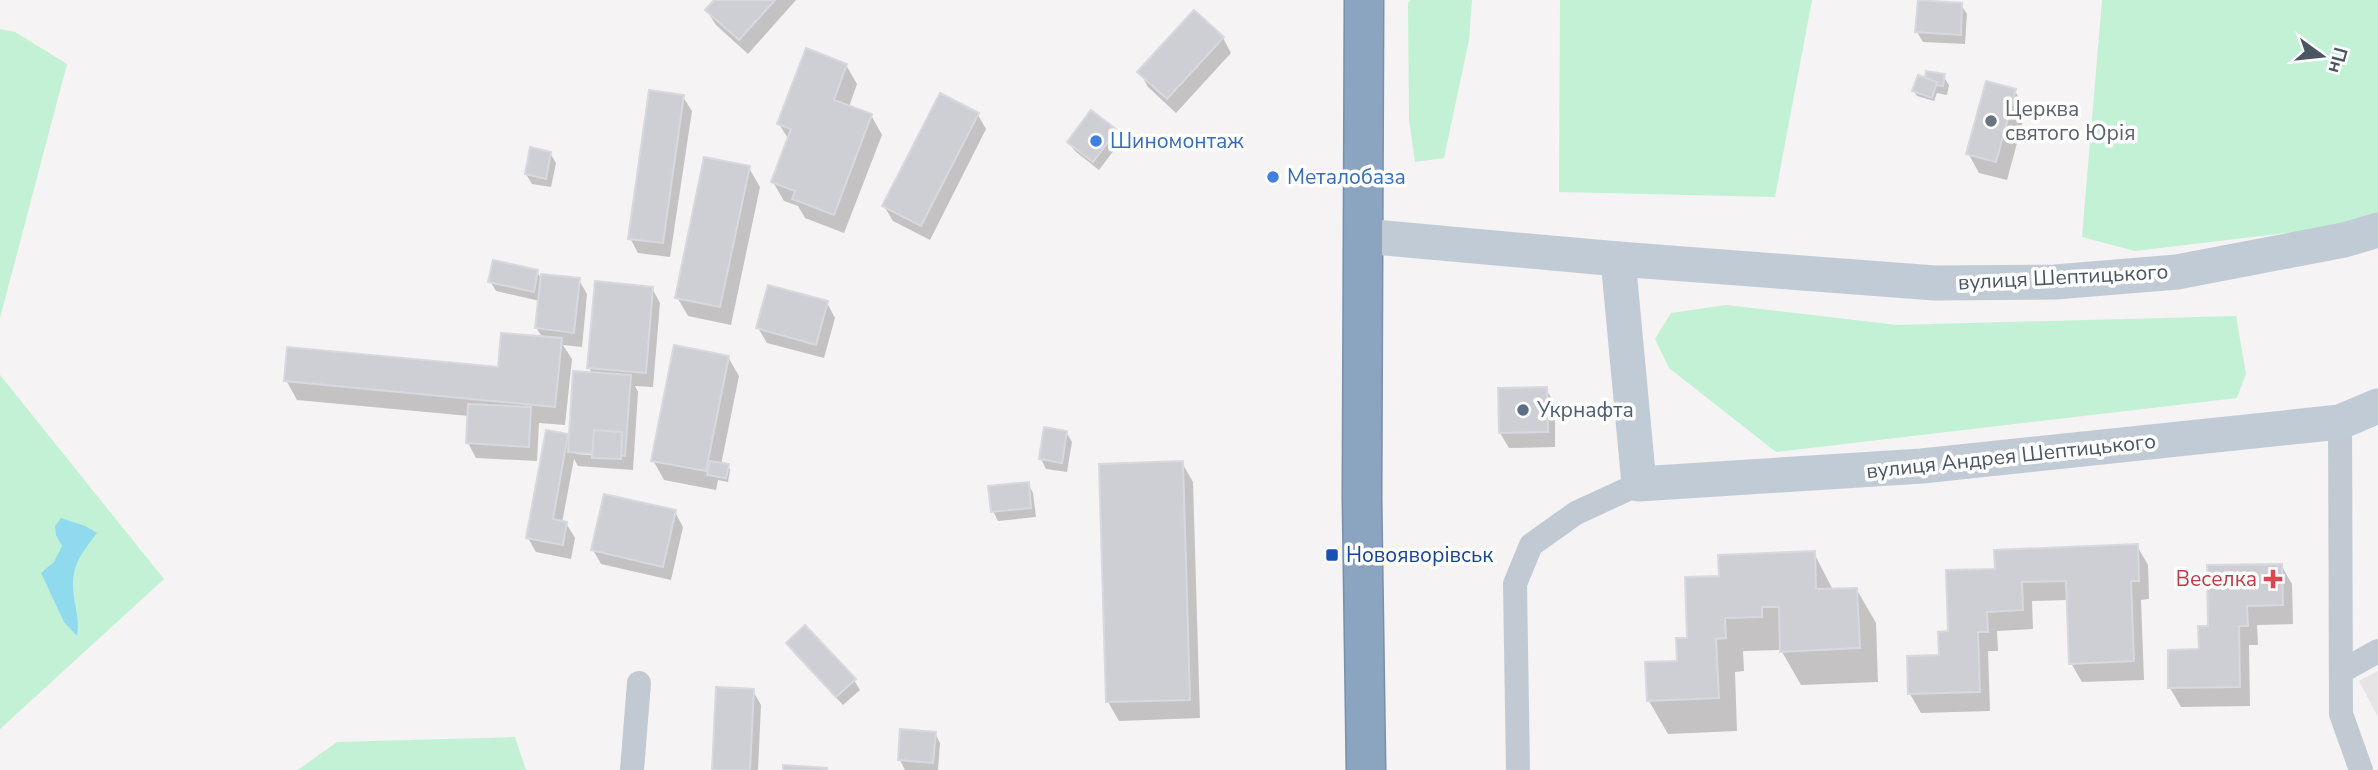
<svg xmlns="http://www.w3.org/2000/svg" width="2378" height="770" font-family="'Nunito Sans',sans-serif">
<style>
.education{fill:#e6e4e5}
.green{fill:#c3f1d5}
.water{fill:#90daee}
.shadow{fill:#0003;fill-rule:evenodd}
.building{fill:#cdcfd5;stroke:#d7d9de;stroke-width:2}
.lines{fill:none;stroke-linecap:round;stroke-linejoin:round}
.highway-casing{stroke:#7690ad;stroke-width:41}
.street{stroke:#c1cad2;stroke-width:24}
.secondary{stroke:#c1cbd6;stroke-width:35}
.highway{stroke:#8ba5c1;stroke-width:38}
.worship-dot{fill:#6b7280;stroke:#fff;stroke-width:2.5}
.shop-dot{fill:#3f7fe0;stroke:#fff;stroke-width:2.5}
.service-dot{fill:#5c6f8a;stroke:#fff;stroke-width:2.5}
.transit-dot{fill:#1a4fb4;stroke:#fff;stroke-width:2.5}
.health-dot{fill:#e0444e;stroke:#fff;stroke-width:2.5}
.labels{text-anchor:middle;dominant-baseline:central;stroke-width:7;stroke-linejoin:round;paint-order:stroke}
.worship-label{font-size:21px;fill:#5b616d;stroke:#fff;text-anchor:start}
.shop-label{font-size:21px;fill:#366cbe;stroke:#fff;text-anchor:start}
.street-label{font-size:21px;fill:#4a5661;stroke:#fff}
.service-label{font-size:21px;fill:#4e5e75;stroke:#fff;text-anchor:start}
.transit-label{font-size:21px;fill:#164399;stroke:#fff;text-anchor:start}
.health-label{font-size:21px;fill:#be3a42;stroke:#fff;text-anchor:end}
</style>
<rect width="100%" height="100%" fill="#f5f3f3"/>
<path class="education" d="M2378,671V717L2359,681Z"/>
<g class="green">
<path d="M1411,0H1472L1469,40L1444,158L1415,162L1409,119L1408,3Z"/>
<path d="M1560,0H1812L1775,197L1559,192Z"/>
<path d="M2102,0H2378V214L2336,227L2135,251L2082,237Z"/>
<path d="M0,29L15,32L67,64L0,318Z"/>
<path d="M1726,305L1897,325L2236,316L2246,374L2237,398L1776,452L1669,368L1655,339L1671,313Z"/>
<path d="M0,375L164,579L0,729Z"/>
<path d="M515,737L526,770H298L337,742Z"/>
</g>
<path class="water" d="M61,518L85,526L97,533C77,559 69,570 75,603C77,616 79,623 77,636L64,622L41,573L54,562L62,546L56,535L55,526Z"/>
<g class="shadow">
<path d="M717,0H796L748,54L716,25L707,11Z"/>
<path d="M1961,5L1967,14L1965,44L1923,42L1917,32Z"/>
<path d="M1223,38L1231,53L1176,113L1148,87L1140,72Z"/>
<path d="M846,65L857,84L849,107L871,115L882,135L844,233L805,218L798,206L784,201L773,182L789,140L779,124Z"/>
<path d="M1943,76L1949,85L1947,95L1937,93L1934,101L1917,96L1914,91L1926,80Z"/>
<path d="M2015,91L2026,110L2007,180L1979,173L1968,153Z"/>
<path d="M683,97L692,111L670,257L638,253L630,238Z"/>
<path d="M978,115L986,129L930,240L893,221L884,206Z"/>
<path d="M1116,131L1121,141L1099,170L1075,151L1069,142Z"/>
<path d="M550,153L556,163L551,187L532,184L526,174Z"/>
<path d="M749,168L760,187L731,325L688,316L677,297Z"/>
<path d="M537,272L542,280H579L587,294L582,347L563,345L572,359L565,425L539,423L537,461L476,458L468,443L469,416L297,400L286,380L500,369L543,338L536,328L540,301L496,291L490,281Z"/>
<path d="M652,288L660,303L653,387L635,386L638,392L633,470L578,466L574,459L562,523H566L575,538L571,559L536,552L528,538L567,436L570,441L593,374L589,368ZM576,451L601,452V456L576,454Z"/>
<path d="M827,303L835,318L824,358L767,343L758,328Z"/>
<path d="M728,357L739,376L721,465L728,466L730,470L728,482L718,480L716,490L664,480L653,460Z"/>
<path d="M1546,389L1555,404V447L1509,448L1500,433Z"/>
<path d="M1066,432L1072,442L1067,472L1046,469L1041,459Z"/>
<path d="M1182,463L1193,482L1200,718L1119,721L1108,702Z"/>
<path d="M1028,483L1033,493L1036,517L998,521L993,511Z"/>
<path d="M675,512L683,527L671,580L601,564L593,550Z"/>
<path d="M2137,546L2148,565L2149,599L2141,600L2144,680L2082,682L2071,663L2069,600L2032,601L2033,629L1997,631L1998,651H1988L1990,711L1921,713L1910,694L1909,657L1941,656L1950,633L1996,570Z"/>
<path d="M1814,553L1833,590H1857L1876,623L1878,682L1801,685L1781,650L1743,651L1744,671L1735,672L1737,731L1668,734L1649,701L1679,663L1720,578Z"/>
<path d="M2281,565L2292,584L2293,624L2257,625L2258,645H2249L2250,706L2181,707L2170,688L2200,651L2210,628Z"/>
<path d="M788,644L854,680L860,690L843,705L794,653Z"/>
<path d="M753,691L761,705L758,770H714Z"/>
<path d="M935,733L940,743L938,770H905L900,760Z"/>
</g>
<g class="building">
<path d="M714,0H775L739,40L705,10Z"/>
<path d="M1918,0L1962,3L1961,35L1915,32Z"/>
<path d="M1194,10L1224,37L1167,99L1137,72Z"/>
<path d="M806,48L847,64L834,100L872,114L834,215L792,199L795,191L771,182L791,129L777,124Z"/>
<path d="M1926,71L1945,74L1943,86L1924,83Z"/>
<path d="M1918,75L1937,82L1932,98L1912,91Z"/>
<path d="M1986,81L2016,89L1996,162L1966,154Z"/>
<path d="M649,90L684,95L663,243L628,239Z"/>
<path d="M940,93L979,113L921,226L882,206Z"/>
<path d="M1091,110L1117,130L1093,162L1067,142Z"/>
<path d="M530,147L551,152L546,179L525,174Z"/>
<path d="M704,157L750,166L720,307L675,298Z"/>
<path d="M493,260L538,270L534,292L488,282Z"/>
<path d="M541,274L580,278L574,333L535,328Z"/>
<path d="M595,281L653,287L646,373L587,368Z"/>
<path d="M768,285L828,301L816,345L756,328Z"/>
<path d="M501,333L562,338L555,407L284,381L287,347L498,367Z"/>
<path d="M674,345L729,356L706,471L651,461Z"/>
<path d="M573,371L631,375L625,456L568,452Z"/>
<path d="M1547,387L1548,432L1499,433L1498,388Z"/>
<path d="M468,404L531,407L529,447L466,443Z"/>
<path d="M1044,427L1067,431L1062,463L1039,459Z"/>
<path d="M546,430L568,434L553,519L567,522L563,545L526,538Z"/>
<path d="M594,430L622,432L621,459L592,458Z"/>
<path d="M710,461L729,464L726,478L707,475Z"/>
<path d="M1183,461L1190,700L1106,702L1099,464Z"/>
<path d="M1029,482L1031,508L991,512L988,486Z"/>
<path d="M604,494L676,510L663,567L591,550Z"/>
<path d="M2138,544L2139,581H2131L2134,661L2069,664L2066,581L2022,582L2023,610L1987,612L1988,632H1978L1980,692L1908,694L1907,656L1939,655L1938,632L1948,631L1946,570L1995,569L1994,550Z"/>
<path d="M1815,551L1816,589L1857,588L1860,648L1780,652L1779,607H1762V617L1725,618L1726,638L1716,639L1719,698L1647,701L1645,662L1677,661L1676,638H1687L1685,577L1719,576L1718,555Z"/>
<path d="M2282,564L2283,605L2247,606L2248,626H2239L2240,687L2168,688V650L2199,649L2198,626H2208L2207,565Z"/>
<path d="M805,625L856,679L836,697L786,643Z"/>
<path d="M716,687L754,689L750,770H712Z"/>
<path d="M900,729L936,732L933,763L898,760Z"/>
<path d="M783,765L827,768V770H783Z"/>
</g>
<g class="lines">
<defs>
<path id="highway" d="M1364,0L1362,498L1366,770"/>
</defs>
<use href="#highway" class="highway-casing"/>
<g class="street">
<path d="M2340,422L2341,714L2361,770"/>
<path d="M2342,671L2378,651"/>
<path d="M632,770L639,683"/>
<path d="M1518,770L1515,584L1531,545L1576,513L1639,484"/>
</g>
<g class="secondary">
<path d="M1363,236L1618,259L1935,283L2055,282L2177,272L2344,240L2378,230"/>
<path d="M1618,259L1639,484L1922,466L2340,422L2378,406"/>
</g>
<use href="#highway" class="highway"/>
</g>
<circle class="worship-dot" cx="1991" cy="121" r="7"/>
<g class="shop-dot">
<circle cx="1096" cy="141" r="7"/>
<circle cx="1273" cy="177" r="7"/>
</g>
<circle class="service-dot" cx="1523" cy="410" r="7"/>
<rect class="transit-dot" x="1325" y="548" width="14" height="14" rx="3.5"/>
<path class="health-dot" d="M2269.5 568.5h7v7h7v7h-7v7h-7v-7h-7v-7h7z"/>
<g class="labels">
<g class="worship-label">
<text x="2005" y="109">Церква<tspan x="2005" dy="24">святого Юрія</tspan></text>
</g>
<g class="shop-label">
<text x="1110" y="141">Шиномонтаж</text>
<text x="1287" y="177">Металобаза</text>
</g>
<g class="street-label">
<text transform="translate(2063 277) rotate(-3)">вулиця Шептицького</text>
<text transform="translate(2011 456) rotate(-6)">вулиця Андрея Шептицького</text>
</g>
<g class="service-label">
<text x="1537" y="410">Укрнафта</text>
</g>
<g class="transit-label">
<text x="1346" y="555">Новояворівськ</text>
</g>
<g class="health-label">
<text x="2257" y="579">Веселка</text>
</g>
</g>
<g transform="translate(2322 56) rotate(105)" stroke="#ffffff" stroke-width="5" paint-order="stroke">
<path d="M0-5L12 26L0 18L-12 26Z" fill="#4a5661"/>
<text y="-10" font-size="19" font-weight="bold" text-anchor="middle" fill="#4a5661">Пн</text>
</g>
</svg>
